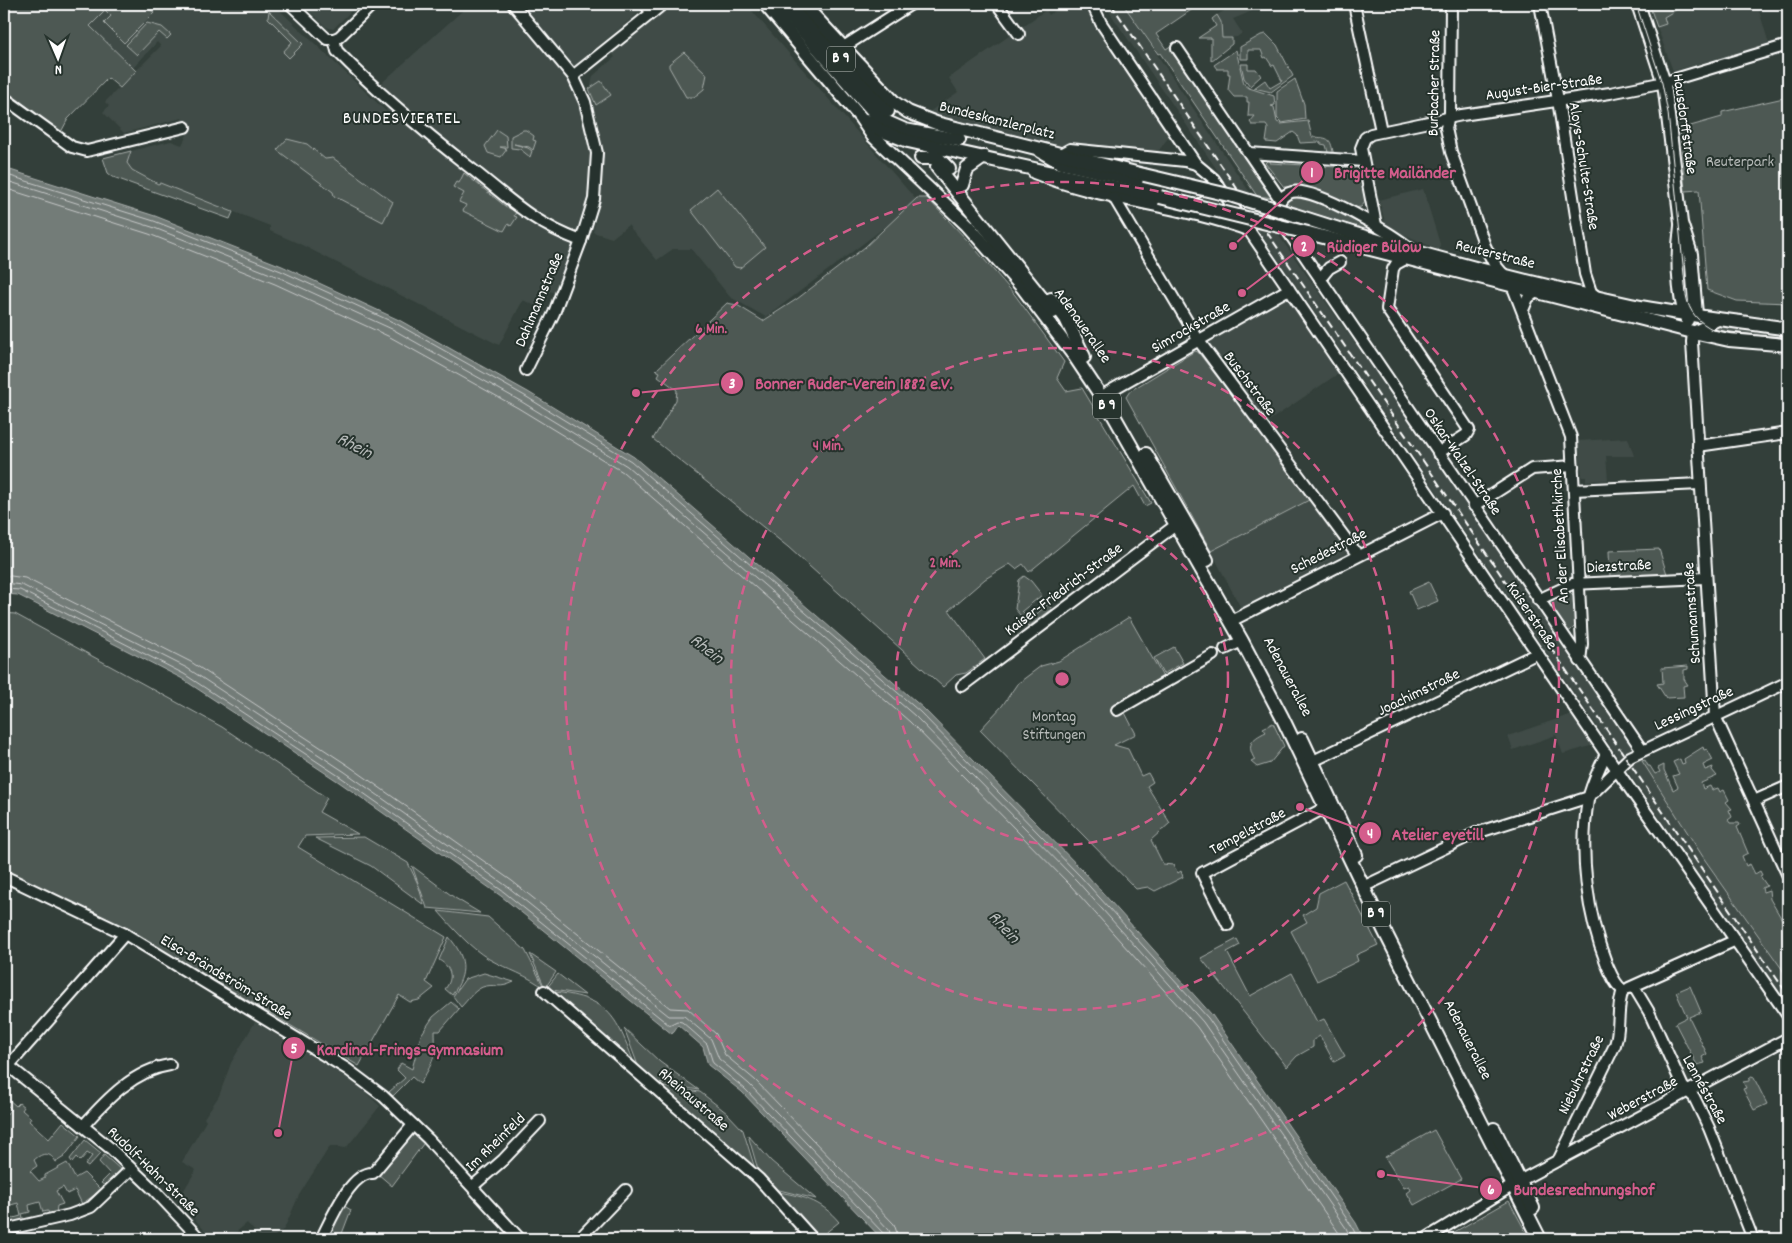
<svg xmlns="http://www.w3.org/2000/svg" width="1792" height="1243" font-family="Dekko,sans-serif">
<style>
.built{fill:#404c47}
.green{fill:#4d5853;stroke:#a6aca9}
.water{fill:#737b78;stroke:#abb0ae}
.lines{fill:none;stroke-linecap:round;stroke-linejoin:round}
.shore{stroke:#c7cac9;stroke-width:1}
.minor-casing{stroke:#fff;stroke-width:14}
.major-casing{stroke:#fff;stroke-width:16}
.minor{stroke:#26332d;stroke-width:10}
.major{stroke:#26332d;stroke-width:12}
.tram{stroke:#fff;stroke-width:1}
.rail{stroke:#fff;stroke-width:2;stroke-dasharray:8 4;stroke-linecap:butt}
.major-bridge-casing{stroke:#fff;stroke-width:16;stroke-linecap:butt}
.major-bridge{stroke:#26332d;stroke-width:12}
.ring{fill:none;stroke:#d45d8c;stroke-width:2.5;stroke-dasharray:9 6}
.labels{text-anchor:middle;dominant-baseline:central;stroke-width:4;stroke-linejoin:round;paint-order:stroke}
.shield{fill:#26332d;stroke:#bec2c0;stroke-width:1}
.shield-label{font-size:15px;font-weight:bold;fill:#fff}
.street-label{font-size:16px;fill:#fff;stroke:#26332d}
.park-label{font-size:16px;fill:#b8bcba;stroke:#26332d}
.neighbourhood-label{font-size:18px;letter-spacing:1px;fill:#fff;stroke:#26332d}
.water-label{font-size:18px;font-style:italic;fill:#b9bdbc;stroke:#26332d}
.centre{fill:#d45d8c;stroke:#26332d;stroke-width:2.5}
.ring-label{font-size:15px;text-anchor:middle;font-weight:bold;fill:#d45d8c;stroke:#26332d;stroke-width:4;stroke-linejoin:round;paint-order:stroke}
.leader{fill:none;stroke:#d45d8c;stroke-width:2}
.callout-dot{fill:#d45d8c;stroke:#26332d;stroke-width:2}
.mark-label{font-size:15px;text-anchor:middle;font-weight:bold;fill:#fff}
.callout-label{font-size:18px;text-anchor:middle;font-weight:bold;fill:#d45d8c;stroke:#26332d;stroke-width:4;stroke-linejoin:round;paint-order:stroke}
</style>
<rect width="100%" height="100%" fill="#333f3a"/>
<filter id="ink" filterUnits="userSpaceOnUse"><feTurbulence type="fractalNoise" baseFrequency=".02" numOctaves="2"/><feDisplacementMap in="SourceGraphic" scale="10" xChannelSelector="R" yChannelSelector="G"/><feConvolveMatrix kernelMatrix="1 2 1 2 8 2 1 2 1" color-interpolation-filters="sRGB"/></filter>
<g filter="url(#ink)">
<g class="built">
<path d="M101,4H273L391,116L386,110L396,99L381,84L385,80L470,4H508L566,72L587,118L593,154L592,193L554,293L550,291L542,309L523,300L499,345L300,244L270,231V226L160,183L158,184L132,170L127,163L131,151L171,141L182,145L187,135L182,118L124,133L103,112L109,106L105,102L161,46L157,42L133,68L90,26L104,12L99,6Z"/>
<path d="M302,4H358L333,29L326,27Z"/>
<path d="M522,4H649L574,66Z"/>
<path d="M675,4H746L918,202L766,317L730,297L691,249H673L657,260L628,225L612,238L593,232L597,215L602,153L590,90L593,76L615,57L611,52Z"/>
<path d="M1065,4H1085L1094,24L1170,135L1157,153L1045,144L928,117L929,112L958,92L949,78L1046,10L1049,15Z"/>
<path d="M1104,4H1123L1279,236L1459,490L1676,811L1705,860L1782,969L1788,982V1006Z"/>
<path d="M1225,4H1256L1252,11L1233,19L1242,33L1237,37L1222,38L1221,22L1217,15L1224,11Z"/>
<path d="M1649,4H1757L1769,44L1673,71Z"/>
<path d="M1423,189L1440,244L1439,250L1390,228L1385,222L1379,200Z"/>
<path d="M1288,295L1342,371L1260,427L1197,346Z"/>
<path d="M1628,438L1634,456H1606L1608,480L1586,481V477H1582L1578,441Z"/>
<path d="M1311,499L1350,551L1241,608L1211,551Z"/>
<path d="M1575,713L1597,744L1563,754L1556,735L1513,750L1508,736Z"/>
<path d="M255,1022L354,1082L380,1106L346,1148L330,1146L299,1195L284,1229L271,1239H262L247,1223L228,1239H212L178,1200L196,1170L182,1162L206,1121L204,1118L219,1096L231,1063Z"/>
</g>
<g class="green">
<path d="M4,4H66L72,9L77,4H101L99,6L104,12L90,26L136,71L120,88L108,78L68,119L61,132L4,89Z"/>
<path d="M107,4H144L154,13L124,43L104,23L111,16L103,8Z"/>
<path d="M1123,4H1200L1156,34L1166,49L1172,45V52L1175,57H1178L1274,198L1257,196L1160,53L1158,54Z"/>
<path d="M1649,4H1676L1679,8L1664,17L1666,24L1657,27Z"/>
<path d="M269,11L303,44L289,58L283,52L292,42L268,18Z"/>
<path d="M1217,15L1221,22L1222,38H1232V44L1211,61V38H1198L1216,26L1212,19Z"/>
<path d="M147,23L162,27L171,35L167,39L159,32L137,55L126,45Z"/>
<path d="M1266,34L1277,45L1293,76L1271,92L1254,88L1265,80L1270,88L1282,81L1274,65L1272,66L1266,57L1264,58L1261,50H1248V59H1240V47L1261,35Z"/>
<path d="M1236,50L1244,84L1249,88L1274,96L1275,105L1271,106L1274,107L1277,122L1281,124L1308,121L1312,137C1331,138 1330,138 1334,156H1329L1326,145L1321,144L1320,142L1300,143L1297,135L1293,132L1277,143L1266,142L1268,128L1266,125H1252L1250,122L1255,116H1248L1249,102H1247V97H1234L1228,90L1230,74H1228V69H1217L1214,65Z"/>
<path d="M684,52L707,74L704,89L694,97H686L669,67V64Z"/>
<path d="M1241,64H1248V69H1256L1261,76L1250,86L1244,78Z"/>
<path d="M1295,79L1304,104L1305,119L1282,123L1277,118V91Z"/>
<path d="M601,81L611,95L596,105L589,89Z"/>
<path d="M1788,97V303L1737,301L1707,290L1699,190L1685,191L1680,129L1722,117V112Z"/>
<path d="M497,130L506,136L507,147H500L507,149L501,157L488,153L485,146Z"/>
<path d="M523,130H526L534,136L533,140L536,141L533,150L529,147L514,144L528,148L532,151L530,157L520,149L511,148V136Z"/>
<path d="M287,139L307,144L325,159L333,158L393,202L383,222L334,196L333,192L277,150Z"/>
<path d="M131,151L127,163L132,170L158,184L160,183L233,212L230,219L113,177L108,173L103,158Z"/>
<path d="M1270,158V163L1355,168L1357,163L1366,201L1361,207L1353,208C1328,199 1312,183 1284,187L1265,163Z"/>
<path d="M464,173L505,206L516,212L514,216L517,217L511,226L508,224L504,231L463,211L466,205L459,202L464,193L453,187L456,182L459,183Z"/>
<path d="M717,188L765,247L740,268L735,267L691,210Z"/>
<path d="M1296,196L1310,199L1385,236L1283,204L1285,201Z"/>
<path d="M917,198H927L970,243L1015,295L1064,362L1057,378L1066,391L1082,388L1151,503L1145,506L1134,486L1029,572L1023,564L1016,569L1010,564L985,579L949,610L985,659L966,673L956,675L943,687L788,547L653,439L676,400L677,390L658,376L660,372L656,370L727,303L737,305L763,321L797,299L865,247Z"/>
<path d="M1716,324L1788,334V342L1735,337L1712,330Z"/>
<path d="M1195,351L1198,352L1311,499L1211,551L1126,397L1130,391Z"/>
<path d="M1659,549L1667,574L1610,577L1609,551Z"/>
<path d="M1024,576L1031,581L1042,595L1022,611L1031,619L1048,604L1052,609L1028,627L1026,622L1015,609L1019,580Z"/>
<path d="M1429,582L1438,601L1417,610L1409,591Z"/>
<path d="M1570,592L1574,596L1575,626L1570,631L1566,630L1548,602Z"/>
<path d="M4,613L15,614L222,727L327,798L319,812L358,834L305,836L298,847L446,937L426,982L434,988L419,1000L410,1002L399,995L359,1066L219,983L132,935L4,871Z"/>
<path d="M1129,617L1163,677L1119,701L1136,734L1114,745L1128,749L1141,776L1148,773L1153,782L1147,786L1170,823L1151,840L1163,864L1173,865L1178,873L1181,871L1183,877L1155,891L1148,887L1136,889L980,730L1002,706L1017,684L1041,666L1059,661Z"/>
<path d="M1174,647L1183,663L1163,674L1154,658Z"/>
<path d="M1688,666V669L1684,670V679L1688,685L1683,686L1684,697L1666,698L1657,684L1663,683L1662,668Z"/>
<path d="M1273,723L1284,746L1270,763L1257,767L1251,762L1255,760C1246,745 1251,739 1266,732L1263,728Z"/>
<path d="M1703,747L1704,750L1707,749L1713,760L1703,765L1705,770L1713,767L1712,770L1717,776L1701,783L1703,789L1710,786L1712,790L1718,788L1720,792L1724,790L1729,800L1726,802L1732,809L1729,810L1732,817L1728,820L1730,823H1739L1740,825L1737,827L1748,853L1742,856L1746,866L1750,864L1755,874L1760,871L1762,875L1760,876L1767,886L1762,888L1763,892L1769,890L1770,899L1787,928L1785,929L1788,937V982L1782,969L1705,860L1642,761L1645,760L1648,766H1650L1655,774L1660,772L1658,768L1664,765V770L1673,790L1678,787L1673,776L1679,774L1673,762L1680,759L1682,764L1685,763L1684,759Z"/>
<path d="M364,837L408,863L418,884L424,905L371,866L315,838Z"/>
<path d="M412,866L455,898L480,913L427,908Z"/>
<path d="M1344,880L1378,945L1356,955L1358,961L1317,981L1291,931L1307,922L1303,915L1316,907L1319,893Z"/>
<path d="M438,911L488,917L525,950L545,989C528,975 508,970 489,959C469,947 454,929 438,911Z"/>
<path d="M449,937C466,957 468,973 452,995L445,989C454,978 451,967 439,960Z"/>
<path d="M1237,939L1240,945L1227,952L1250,996L1292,973L1317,1022L1324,1019L1345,1056L1334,1062L1320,1036L1313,1040V1047L1297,1056L1287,1067L1201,958Z"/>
<path d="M530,954L556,972L545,988Z"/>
<path d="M484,973L514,982C499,989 498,984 486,986C475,988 468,1000 461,1007L453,996L465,979Z"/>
<path d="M558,974L585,995L546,989Z"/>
<path d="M1690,986L1701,1012L1689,1017L1707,1054L1702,1057L1705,1063L1697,1065L1675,1023L1687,1017L1676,992Z"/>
<path d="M547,991C609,998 615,1012 636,1068Z"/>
<path d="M451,1002L459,1009L440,1031H435C436,1058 433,1062 420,1084L412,1077L393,1096L389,1092L405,1078L397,1070L401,1063L412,1069L421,1035L433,1017Z"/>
<path d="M624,1028L660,1062L699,1090L653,1082L640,1071Z"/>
<path d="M1753,1076L1767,1104L1754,1110L1743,1089L1746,1088L1743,1082L1749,1081V1079Z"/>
<path d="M658,1086L700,1092L727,1113L743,1130L757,1175Z"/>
<path d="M8,1099L16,1106L19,1103L24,1107L22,1110L31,1118L29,1121L49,1139L63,1122L80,1136L64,1157L56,1162C50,1152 43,1152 34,1160L37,1166L30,1171L39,1181L45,1178V1175L67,1163L75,1178L84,1173L101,1190L82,1204L75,1190L67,1194L63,1187L56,1191L63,1204L57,1206L56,1214L49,1215L48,1211L43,1212L40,1202L29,1205L30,1212L22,1214L24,1222L11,1224L10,1219L21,1216L18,1203L7,1206L8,1212L4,1213L7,1225L4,1226V1117L11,1109L5,1103Z"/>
<path d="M1434,1130L1461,1179L1414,1205L1407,1193L1411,1190L1409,1186L1404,1188L1385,1157Z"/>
<path d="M413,1131L426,1140L392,1186L378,1174Z"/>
<path d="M748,1135L771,1161L816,1199L771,1188L760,1177Z"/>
<path d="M85,1140L101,1153L88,1167L85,1165L92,1156L87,1153L80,1161L76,1157L72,1162L70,1159Z"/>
<path d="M104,1155L121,1170L105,1186L101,1183L110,1174L99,1162Z"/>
<path d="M773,1191C801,1196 820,1199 839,1222L818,1239H814Z"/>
<path d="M1509,1201L1527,1234L1517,1239H1442Z"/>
<path d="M339,1203L351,1210L340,1239H321Z"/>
</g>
<path class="water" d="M4,168L155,216L282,266L399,320L528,392L634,457L923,708L1085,873L1212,1015L1356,1223L1364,1239H882L742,1092L708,1065L703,1047L678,1025L672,1034L501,896L339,782L181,678L18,595L4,594Z"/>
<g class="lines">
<g class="shore">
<path d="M4,174L154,221L281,271L397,324L525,396L631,461L920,712L1081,877L1208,1018L1351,1225L1358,1239"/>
<path d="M4,180L152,227L278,277L394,330L522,402L627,466L915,716L1077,881L1203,1022L1346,1228L1351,1239"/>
<path d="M4,188L149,234L275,284L390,337L518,408L623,472L910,722L1071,886L1197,1027L1343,1239"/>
<path d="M4,575L25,578L191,662L349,766L512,881L670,1008L688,1009L716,1034L725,1055L755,1080L894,1224L899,1239"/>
<path d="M4,583L22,585L187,668L345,772L508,887L669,1016H684L711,1039L719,1059L749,1084L864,1203L889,1230L892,1239"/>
<path d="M4,589L20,590L184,674L342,778L504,892L669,1025L677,1021L682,1022L707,1044L713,1063L745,1089L884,1234L885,1239"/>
</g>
<defs>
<g id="minor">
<path d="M290,4L327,39H334"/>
<path d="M513,4L573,76L585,102L597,153L594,199L581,241L554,313L526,370"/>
<path d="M645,4L652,13"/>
<path d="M997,4L1019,34"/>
<path d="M1092,4L1101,23L1196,164"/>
<path d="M1354,4L1381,131"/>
<path d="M1451,4L1450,113L1446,128L1451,152L1485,246L1493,262L1512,285L1571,437L1582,644L1580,661"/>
<path d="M1540,4L1558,100L1585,274L1591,292L1597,297"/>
<path d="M334,39L337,51C378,93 422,130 468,166C509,198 530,222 581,241"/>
<path d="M334,39L339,37L373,4"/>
<path d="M842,48L911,4"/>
<path d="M1177,48L1280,199"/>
<path d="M573,76L663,4"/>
<path d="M4,98L72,147L87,151L185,127"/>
<path d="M1040,152L1061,164L1192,194L1207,188"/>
<path d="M1249,153L1363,161"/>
<path d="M1061,154L1070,149L1185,161L1196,164L1214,179L1623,779L1788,1016"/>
<path d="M1034,173C1103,201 1180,205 1250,231"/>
<path d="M1113,196L1199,341L1357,554"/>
<path d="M1376,225L1361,148L1365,138L1371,134L1462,115L1610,93L1665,82L1788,45"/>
<path d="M1412,250C1395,235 1314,186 1292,192C1281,195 1279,202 1277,212L1289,233L1642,750"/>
<path d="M1407,258L1396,264L1393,269L1387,309L1469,430L1466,435L1438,453"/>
<path d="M1320,279L1329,268L1340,262"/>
<path d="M1523,310L1528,298L1537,291"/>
<path d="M1718,320L1693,332L1692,342L1715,716L1788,876"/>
<path d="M1108,392L1289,289"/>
<path d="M1698,446L1788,433"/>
<path d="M1574,490L1700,484"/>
<path d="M1474,506L1532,469L1573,466"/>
<path d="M1538,600L1572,584L1705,578"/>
<path d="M1231,621L1443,513"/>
<path d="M1225,649L1242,641"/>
<path d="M962,686L1181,521"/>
<path d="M1117,710L1213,655"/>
<path d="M1606,753C1600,768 1591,784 1588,800C1579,853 1587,915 1607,965C1611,974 1615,985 1623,990"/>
<path d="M1313,761L1538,653"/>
<path d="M1593,793L1630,757L1788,682"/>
<path d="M1754,801L1788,786"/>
<path d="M4,876L125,934L347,1069L383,1096L428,1139L520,1239"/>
<path d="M1369,884L1476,833L1589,797"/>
<path d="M1228,925L1202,873L1332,804"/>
<path d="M1634,987L1649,1012L1683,1087L1694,1097L1709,1128L1753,1239"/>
<path d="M1629,988L1736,940"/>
<path d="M544,991L759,1179L813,1239"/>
<path d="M4,1062L110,1148L155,1191L200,1239"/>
<path d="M4,1071L125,934"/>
<path d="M83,1126C106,1100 134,1070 170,1065"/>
<path d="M1558,1161L1615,1045C1621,1027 1616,1008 1623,990"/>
<path d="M473,1186L503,1160L540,1121"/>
<path d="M4,1230L70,1215L91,1207L131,1169"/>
<path d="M321,1239C330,1222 350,1172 373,1173L413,1125"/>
<path d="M579,1239L626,1190"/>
<path d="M1425,1239L1525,1178L1788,1038"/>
</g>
<g id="major">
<path d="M765,4L860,117L873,136L967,225L1022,287L1075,357L1113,414L1242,641L1282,717L1384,930L1540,1239"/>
<path d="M779,4L880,119L905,130L959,140"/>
<path d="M792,4L888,111"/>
<path d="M803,4L895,103L908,112L936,123L1144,175"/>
<path d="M1638,4L1664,83L1681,223L1691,254L1696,315"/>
<path d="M865,120L882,131L908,141L1160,197"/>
<path d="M921,158H938L949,169"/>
<path d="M937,167L1053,312"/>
<path d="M962,185L967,169L984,157"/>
<path d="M1295,215C1405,251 1518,281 1631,305C1683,315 1736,321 1788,329"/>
<path d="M1681,226C1677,255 1677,292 1687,320"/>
<path d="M1308,233L1693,332L1729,340L1788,345"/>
<path d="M1051,299L1066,319L1084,357"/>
<path d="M1146,454L1207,560"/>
<path d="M1302,739L1356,855"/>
<path d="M1494,1129L1533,1208"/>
</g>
</defs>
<use href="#minor" class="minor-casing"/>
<use href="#major" class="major-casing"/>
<use href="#minor" class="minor"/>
<use href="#major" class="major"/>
<path class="tram" d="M1636,4L1662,83L1668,113L1686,295C1689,312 1698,322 1714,330L1788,339"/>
<path class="rail" d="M1111,4L1788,995"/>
<defs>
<g id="major-bridge">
<path d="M1144,175L1233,196L1295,215"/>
<path d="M1160,197L1308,233"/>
</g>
</defs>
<use href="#major-bridge" class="major-bridge-casing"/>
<use href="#major-bridge" class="major-bridge"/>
</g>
</g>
<g class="ring">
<circle cx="1062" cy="679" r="166"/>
<circle cx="1062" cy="679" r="331"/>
<circle cx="1062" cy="679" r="497"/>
</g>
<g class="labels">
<g class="shield">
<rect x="827" y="46.5" width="28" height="25" rx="4"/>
<rect x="1093" y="393.5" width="28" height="25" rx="4"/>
<rect x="1362" y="901.5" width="28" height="25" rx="4"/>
</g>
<g class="shield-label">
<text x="841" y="59">B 9</text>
<text x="1107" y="406">B 9</text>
<text x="1376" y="914">B 9</text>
</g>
<g class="street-label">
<text transform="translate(1435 83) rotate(-89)">Burbacher Straße</text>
<text transform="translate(1544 88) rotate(-8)">August-Bier-Straße</text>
<text transform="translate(997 121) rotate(14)">Bundeskanzlerplatz</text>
<text transform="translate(1684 124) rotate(82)">Hausdorffstraße</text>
<text transform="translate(1583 166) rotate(81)">Aloys-Schulte-Straße</text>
<text transform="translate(1495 255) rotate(14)">Reuterstraße</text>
<text transform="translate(540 300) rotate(-67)">Dahlmannstraße</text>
<text transform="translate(1082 326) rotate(55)">Adenauerallee</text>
<text transform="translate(1191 328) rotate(-30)">Simrockstraße</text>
<text transform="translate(1249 384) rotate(53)">Buschstraße</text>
<text transform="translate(1462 462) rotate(56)">Oskar-Walzel-Straße</text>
<text transform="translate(1561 536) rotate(-93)">An der Elisabethkirche</text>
<text transform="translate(1329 552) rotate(-27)">Schedestraße</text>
<text transform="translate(1619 567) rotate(-3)">Diezstraße</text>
<text transform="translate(1064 590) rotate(-37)">Kaiser-Friedrich-Straße</text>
<text transform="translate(1693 613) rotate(-94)">Schumannstraße</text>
<text transform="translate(1531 616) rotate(56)">Kaiserstraße</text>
<text transform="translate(1287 677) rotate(62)">Adenauerallee</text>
<text transform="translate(1419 693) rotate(-26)">Joachimstraße</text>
<text transform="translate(1694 709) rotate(-25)">Lessingstraße</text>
<text transform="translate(1248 832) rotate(-28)">Tempelstraße</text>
<text transform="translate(226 978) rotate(31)">Elsa-Brändström-Straße</text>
<text transform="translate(1467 1040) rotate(63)">Adenauerallee</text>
<text transform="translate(1582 1075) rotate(-64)">Niebuhrstraße</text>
<text transform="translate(1704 1090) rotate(61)">Lennéstraße</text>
<text transform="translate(1643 1099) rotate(-28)">Weberstraße</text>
<text transform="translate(693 1100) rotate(41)">Rheinaustraße</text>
<text transform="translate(496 1143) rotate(-44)">Im Rheinfeld</text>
<text transform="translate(153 1172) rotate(44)">Rudolf-Hahn-Straße</text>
</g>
<g class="park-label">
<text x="1740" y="162">Reuterpark</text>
<text x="1054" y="717">Montag<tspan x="1054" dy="18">Stiftungen</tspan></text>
</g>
<g class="neighbourhood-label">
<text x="402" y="119">BUNDESVIERTEL</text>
</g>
<g class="water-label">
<text transform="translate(354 447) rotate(27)">Rhein</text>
<text transform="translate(706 650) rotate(38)">Rhein</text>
<text transform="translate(1003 928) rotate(47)">Rhein</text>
</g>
</g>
<circle cx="1062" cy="679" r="8" class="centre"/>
<g class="ring-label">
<text x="711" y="333">6 Min.</text>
<text x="828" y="450">4 Min.</text>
<text x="945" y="567">2 Min.</text>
</g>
<path class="leader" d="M1233 246L1312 172M1242 293L1304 246M636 393L732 383M1300 807L1370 833M278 1133L294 1048M1381 1174L1491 1189"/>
<g class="callout-dot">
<circle cx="1233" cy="246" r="5"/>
<circle cx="1242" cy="293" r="5"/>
<circle cx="636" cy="393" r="5"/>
<circle cx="1300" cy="807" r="5"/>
<circle cx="278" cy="1133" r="5"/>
<circle cx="1381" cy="1174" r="5"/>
<circle cx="1312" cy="172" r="12"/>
<circle cx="1304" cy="246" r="12"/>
<circle cx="732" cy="383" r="12"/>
<circle cx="1370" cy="833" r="12"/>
<circle cx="294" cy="1048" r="12"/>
<circle cx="1491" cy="1189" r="12"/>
</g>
<g class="mark-label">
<text x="1312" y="177">1</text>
<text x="1304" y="251">2</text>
<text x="732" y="388">3</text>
<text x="1370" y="838">4</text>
<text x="294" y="1053">5</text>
<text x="1491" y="1194">6</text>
</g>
<g class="callout-label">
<text x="1395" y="178">Brigitte Mailänder</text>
<text x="1374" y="252">Rüdiger Bülow</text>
<text x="854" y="389">Bonner Ruder-Verein 1882 e.V.</text>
<text x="1438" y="840">Atelier eyetill</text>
<text x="410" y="1055">Kardinal-Frings-Gymnasium</text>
<text x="1584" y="1195">Bundesrechnungshof</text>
</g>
<rect width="1792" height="1243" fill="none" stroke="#26332d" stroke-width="20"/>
<rect x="10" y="10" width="1772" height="1223" fill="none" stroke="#fff" stroke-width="2" filter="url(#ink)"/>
<g transform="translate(58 58) rotate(178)" stroke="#26332d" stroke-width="4" paint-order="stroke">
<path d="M0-4L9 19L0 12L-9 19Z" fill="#ffffff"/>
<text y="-8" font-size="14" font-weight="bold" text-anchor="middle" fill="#ffffff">N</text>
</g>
</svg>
